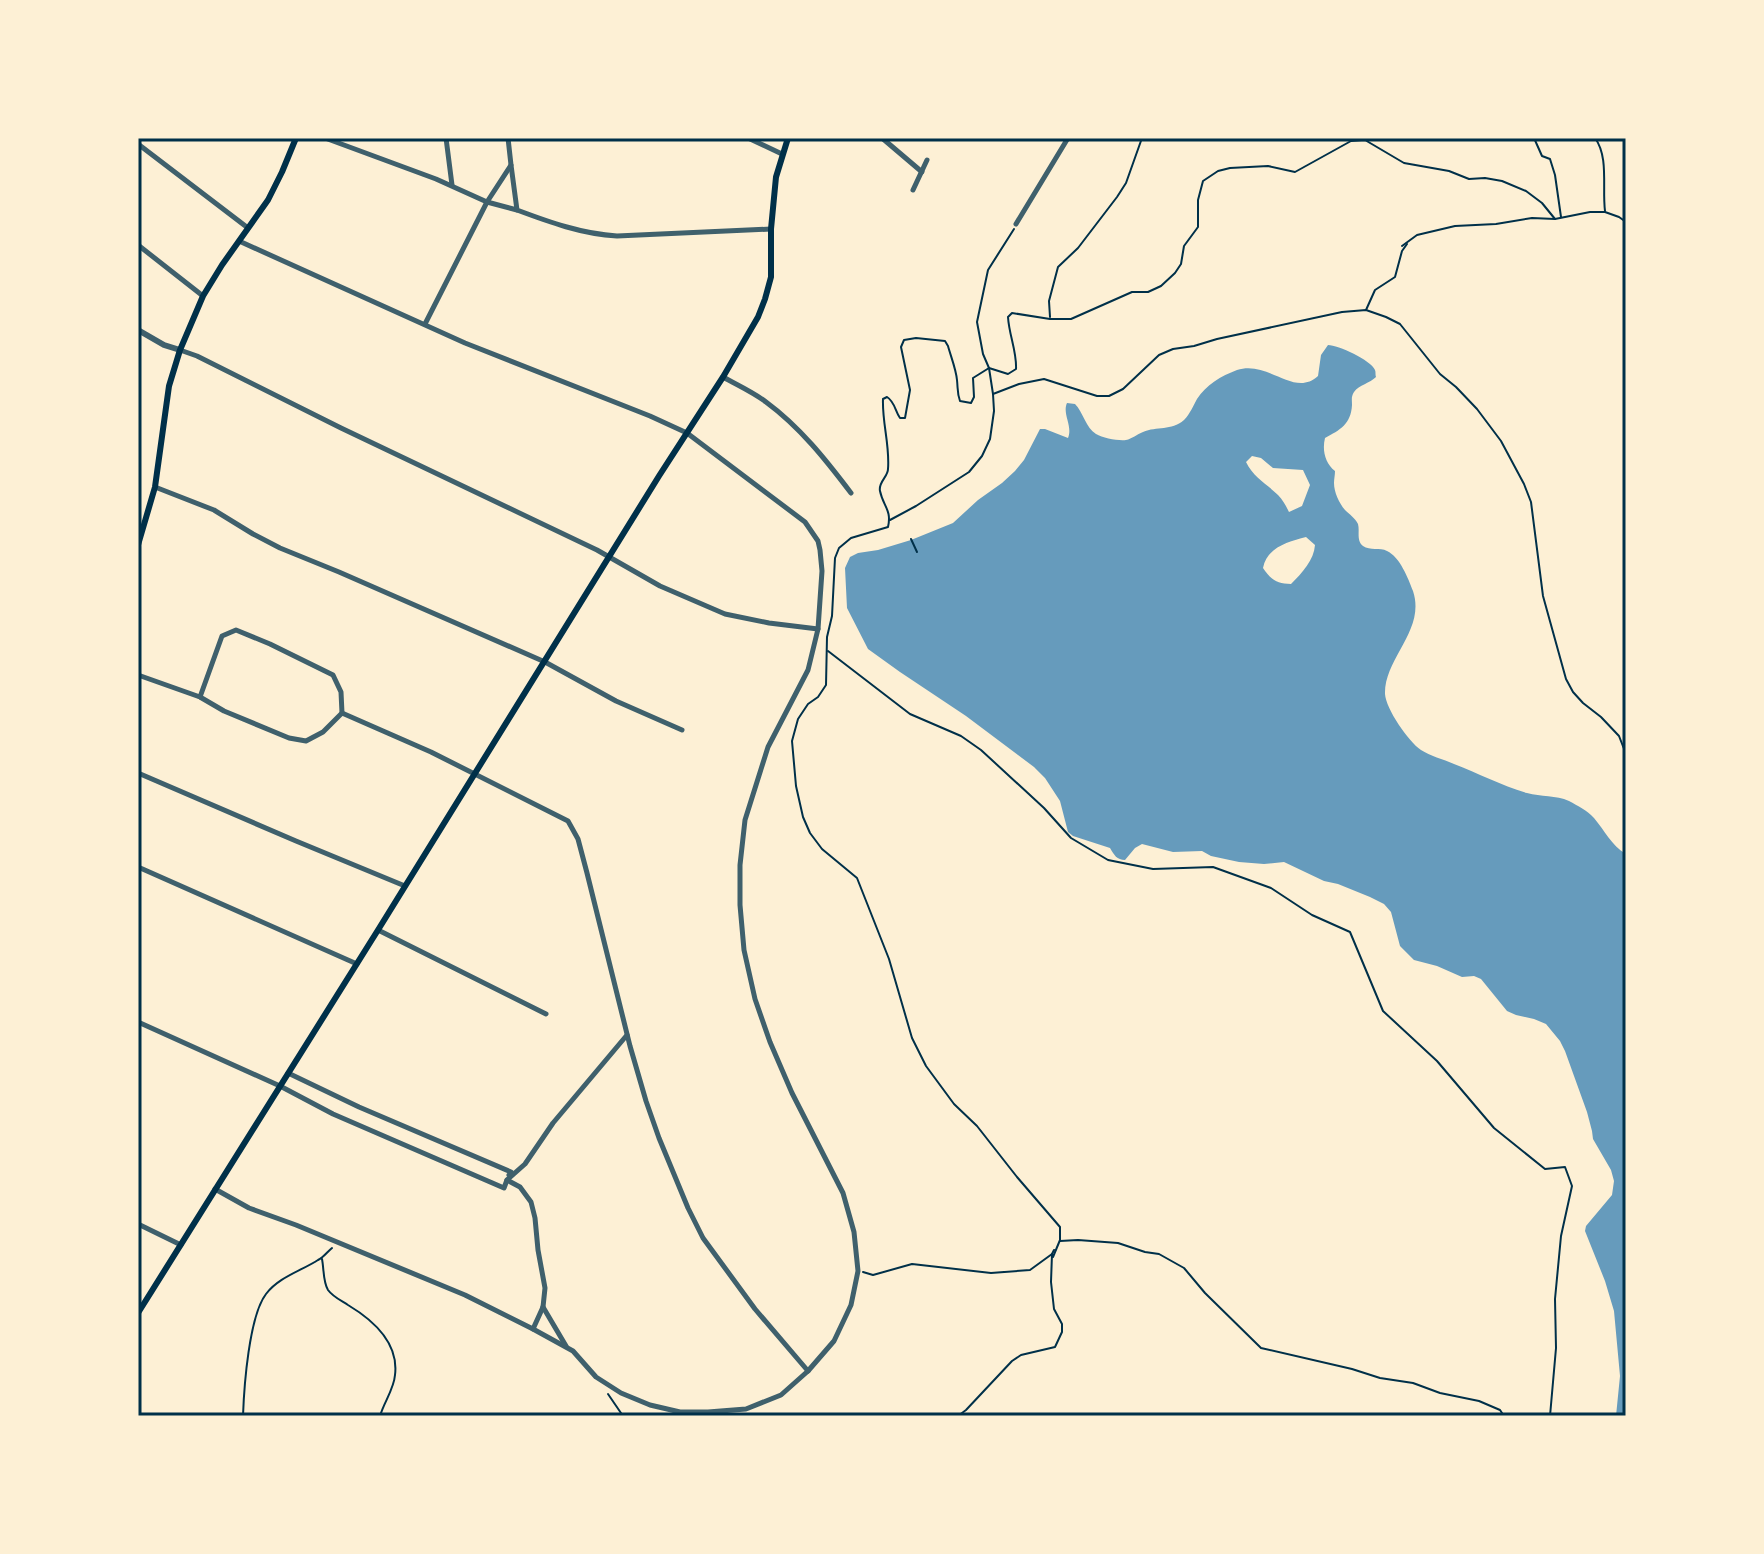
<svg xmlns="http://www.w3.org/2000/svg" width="1764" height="1554" font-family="Lato,sans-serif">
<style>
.water{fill:#669bbc;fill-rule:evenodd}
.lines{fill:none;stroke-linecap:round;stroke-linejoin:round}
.path{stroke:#003049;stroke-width:2}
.minor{stroke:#3f606c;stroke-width:5}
.tertiary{stroke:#3f606c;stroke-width:6}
.secondary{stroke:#003049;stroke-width:6}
.neatline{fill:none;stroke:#003049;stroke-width:3}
</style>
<rect width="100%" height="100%" fill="#fdf0d5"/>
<path class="water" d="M1328,345C1338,345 1371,360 1375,370C1376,372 1375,375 1376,377C1370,383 1359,385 1354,392C1351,397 1352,399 1352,405C1351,424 1340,430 1325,438C1322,450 1325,463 1335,471C1335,475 1334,479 1334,483C1334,492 1339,503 1345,510C1349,514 1355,518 1358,524C1360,531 1356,540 1363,546C1370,551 1380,547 1387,551C1400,557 1408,578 1413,591C1426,630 1384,658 1385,694C1386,709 1408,741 1421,750C1430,756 1443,759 1454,764C1478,773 1502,786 1527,793C1541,797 1556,795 1569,801C1578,806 1587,810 1594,818C1605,831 1611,845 1626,854V1416H1616L1620,1376L1614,1311L1605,1281L1585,1231L1586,1226L1612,1195L1614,1181L1611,1170L1593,1139L1592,1131L1587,1112L1565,1051L1560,1041L1546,1024L1534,1019L1516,1015L1507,1011L1481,979L1474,976L1462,977L1437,966L1414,960L1400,946L1391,912L1384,904L1370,897L1338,884L1324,881L1284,862L1264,864L1239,862L1211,856L1202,851L1173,852L1142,844L1135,848L1125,860C1117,860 1114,855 1110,848L1073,836L1068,832L1060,801L1045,778L1034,767L966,716L900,672L868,649L847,608L845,568L850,557L858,553L878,550L911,540L953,523L978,500L1002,483L1015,471L1024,460L1040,429H1045L1068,438C1073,426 1062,414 1067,403L1075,404C1083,412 1086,428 1096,434C1103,438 1118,441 1126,440C1132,439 1137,434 1143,432C1157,426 1171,431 1184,420C1190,414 1193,406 1197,399C1206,385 1221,376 1237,370C1269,360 1294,398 1318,376L1321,355ZM1252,456L1261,458L1273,468L1303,470L1310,485L1302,506L1289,512C1286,506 1283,500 1278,495C1267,484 1254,478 1246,462ZM1306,537L1315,545C1314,560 1302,573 1291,584C1277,584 1271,580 1263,568C1267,547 1288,542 1306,537Z"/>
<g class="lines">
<g class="path">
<path d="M1534,138L1542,156L1550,159L1555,175L1561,217"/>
<path d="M1595,138C1609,157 1602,188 1605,211"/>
<path d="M1402,246L1417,235L1455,226L1496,224L1532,218L1555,219L1590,212H1605L1619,217L1626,222"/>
<path d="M1366,310L1375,290L1395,277L1402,251L1407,244"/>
<path d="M1050,317L1049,301L1058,267L1078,248L1117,197L1126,183L1142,138"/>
<path d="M993,394L1019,384L1044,379L1097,396H1109L1123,389L1159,355L1173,349L1194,346L1217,339L1342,312L1366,310L1386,317L1400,324L1440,374L1456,387L1477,409L1501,441L1524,484L1531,502L1543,596L1566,679L1573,692L1583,703L1601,717L1619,736L1626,754"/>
<path d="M890,520L916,506L969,472L982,456L990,439L994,411L993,394L989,368L983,354L977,322L988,270L1014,229"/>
<path d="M911,539L917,552"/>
<path d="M828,651L910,714L961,736L981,750L1044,808L1071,838L1108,860L1153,869L1213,867L1271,888L1312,915L1350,932L1383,1011L1437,1061L1494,1128L1545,1169L1565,1167L1572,1186L1561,1236L1555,1299L1556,1348L1550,1416"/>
<path d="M1060,1241L1078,1240L1118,1243L1145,1252L1159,1254L1184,1268L1205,1293L1261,1348L1352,1369L1380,1378L1413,1383L1440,1393L1479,1401L1500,1410L1504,1416"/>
<path d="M322,1259C324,1269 323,1282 328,1290C333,1297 342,1301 348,1305C373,1320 399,1343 395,1375C394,1389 384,1402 380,1416"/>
<path d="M863,1272L873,1275L912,1264L991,1273L1030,1270L1052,1254L1054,1250"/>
<path d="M608,1394L623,1416"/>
<path d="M243,1416C244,1387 249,1316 266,1294C279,1277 301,1271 318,1260C324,1257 327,1252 332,1248"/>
<path d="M958,1416L966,1410L1012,1361L1021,1355L1055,1347L1062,1332V1324L1054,1309L1051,1282L1052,1254L1053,1257L1060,1240V1227L1017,1177L977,1126L954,1104L926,1066L912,1038L889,959L857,878L822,849L810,833L803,817L796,786L792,741L798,719L808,704L818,697L826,685L827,637L832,616L835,558L839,548L851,538L888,527C892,510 883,506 880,491C878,482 888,477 888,469C890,445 882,423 883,399L887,397C895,402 895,411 900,418H905L910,390L901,347L904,340L916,338L945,341L948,346C951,357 956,369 957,380C958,389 957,393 960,401L971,403L974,397L973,378L989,368L1008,374L1016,369C1017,352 1009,335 1008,317L1012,313L1050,319H1071L1132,292H1148L1161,286L1175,273L1181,264L1184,246L1198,227V200L1203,181L1218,171L1230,168L1268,166L1295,172L1351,141L1365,140L1404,163L1449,171L1469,179L1485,178L1502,181L1526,191L1542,203L1555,219"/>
</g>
<g class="minor">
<path d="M325,138L436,179L487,202L517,210"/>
<path d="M446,138L452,185"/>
<path d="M748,138L782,154"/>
<path d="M882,138L922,172"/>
<path d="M138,144L248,228"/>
<path d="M511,165L517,210C549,222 582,234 617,236L771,229"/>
<path d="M913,190L927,160"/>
<path d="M1016,224L1068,138"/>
<path d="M138,245L203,296"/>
<path d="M425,324L487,202L511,165L508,138"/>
<path d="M180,350L197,356L341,428L597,550L660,586L725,614L769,623L818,629"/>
<path d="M723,377C737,385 753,392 766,402C800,427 826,460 851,493"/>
<path d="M155,487L214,510L253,534L280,548L339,572L545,662L616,701L682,730"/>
<path d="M138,675L200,697L224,711L289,738L306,741L323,732L342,713L431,752L568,821L578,839L587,873L630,1046L646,1101L659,1138L688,1208L703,1238L755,1309L808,1371"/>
<path d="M200,697L222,636L236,630L270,644L333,675L341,692L342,713"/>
<path d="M138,773L296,841L405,886"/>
<path d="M138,867L357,964"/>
<path d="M378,930L546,1014"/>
<path d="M138,1022L280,1086L333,1114L504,1188L507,1180L525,1164L553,1123L627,1035"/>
<path d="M288,1073L359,1107L511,1172L509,1175"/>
<path d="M507,1180L520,1187L531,1202L535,1218L538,1250L545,1288L543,1307L533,1329"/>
<path d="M215,1189L249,1208L296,1225L465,1295L533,1329L573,1351L596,1377L621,1393L650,1405L680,1412H708L746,1409L781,1395L808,1371L834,1341L851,1305L858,1271L854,1232L843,1193L792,1093L770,1042L755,999L744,950L740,905V865L745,820L768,747L808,670L818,629L822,571L820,550L818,541L805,522L687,433L650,416L465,343L239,241"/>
<path d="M138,1224L181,1245"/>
<path d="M543,1307L566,1346"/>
</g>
<path class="tertiary" d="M138,330L164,345L180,350"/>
<g class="secondary">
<path d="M138,545L155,487L169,386L180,350L203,296L222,265L268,200L282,172L296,138"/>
<path d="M138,1313L378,930L659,476L723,377L758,317L765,299L771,277V229L776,177L788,138"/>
</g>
</g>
<rect width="1764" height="1554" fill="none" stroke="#fdf0d5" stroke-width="280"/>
<rect x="140" y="140" width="1484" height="1274" class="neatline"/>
</svg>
